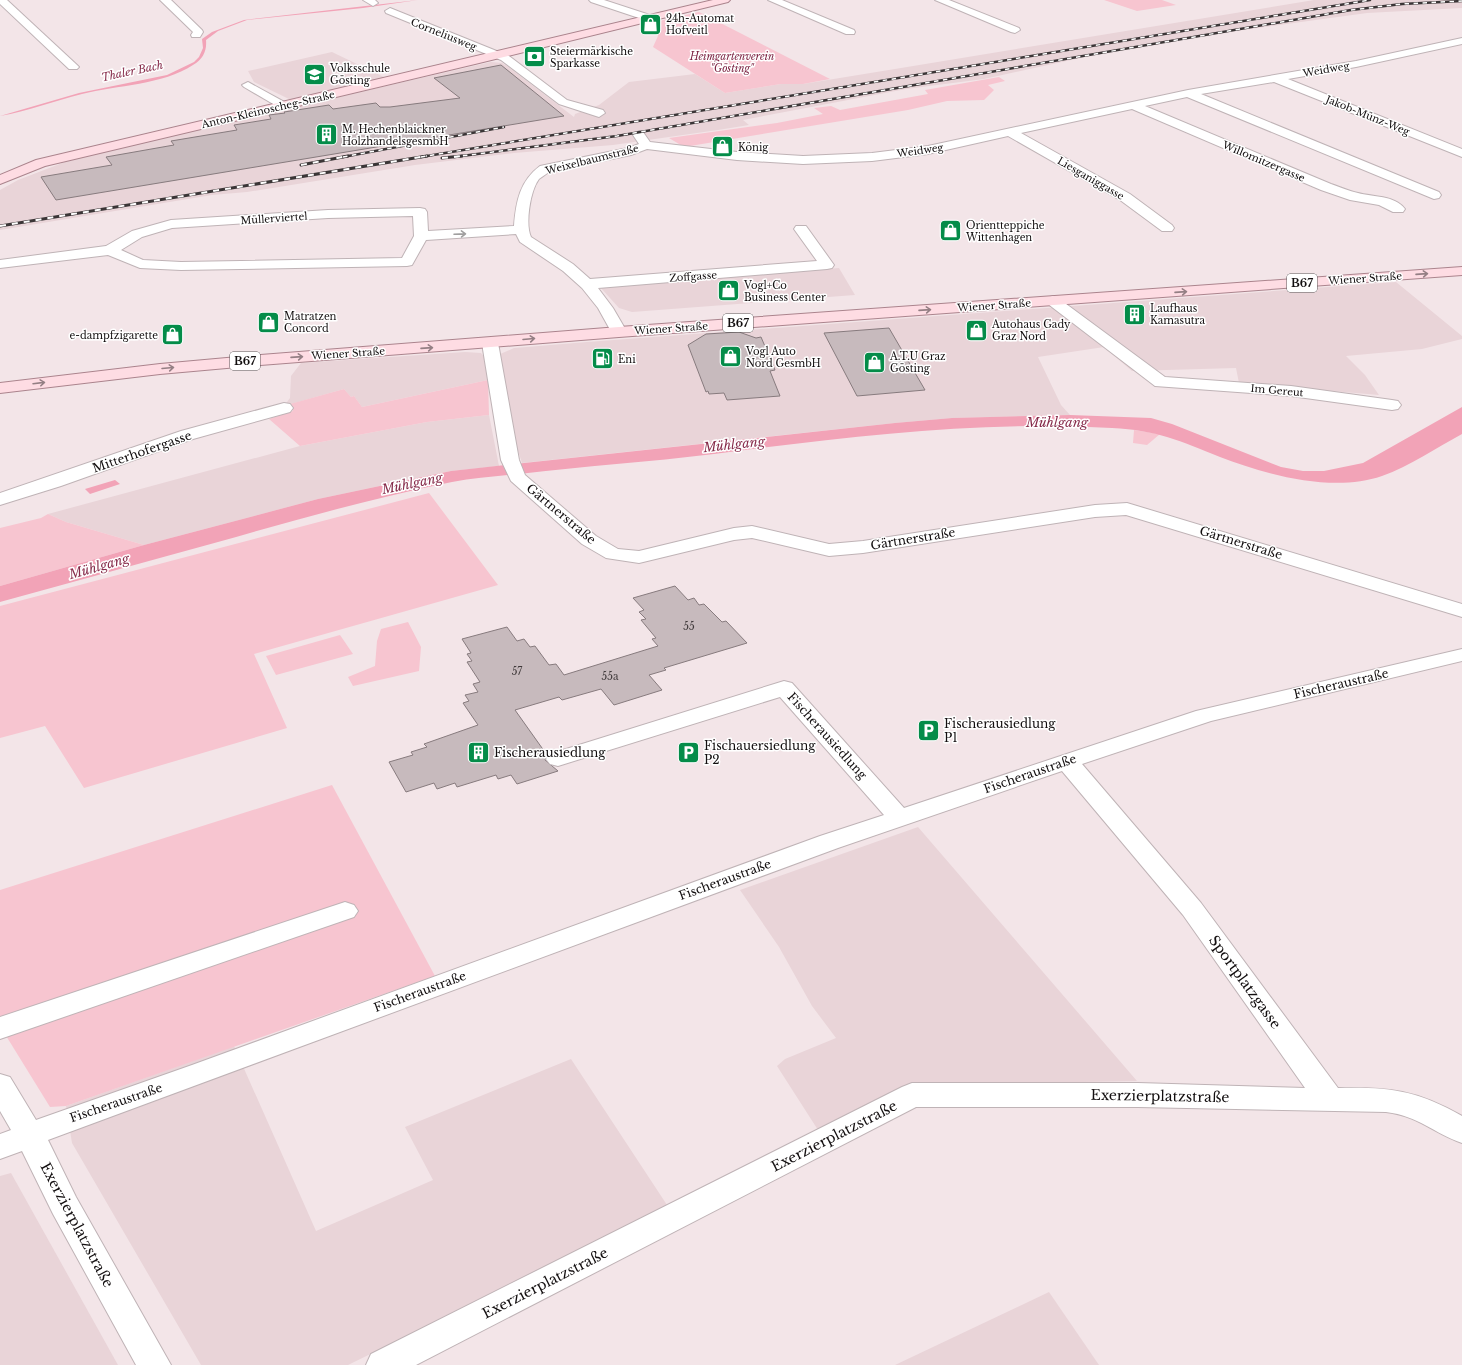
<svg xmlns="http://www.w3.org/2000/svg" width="1462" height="1365" font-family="'Libre Baskerville',serif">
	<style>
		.built { fill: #e9d4d8 }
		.green { fill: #f7c5d0 }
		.water { fill: #f2a3b7 }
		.building { fill: #c7babd; stroke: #877b7e }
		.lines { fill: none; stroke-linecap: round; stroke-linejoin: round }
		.minor-casing { stroke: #bfb3b6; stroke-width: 2 }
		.major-casing { stroke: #ab848d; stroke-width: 2 }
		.minor { fill: #fff; fill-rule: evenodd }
		.major { fill: #fedce3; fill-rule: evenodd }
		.rail-far1-casing { stroke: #3a3536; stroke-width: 2.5 }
		.rail-casing { stroke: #3a3536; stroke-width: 3 }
		.rail-far1 { stroke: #fff; stroke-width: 1.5; stroke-dasharray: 4.5; stroke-linecap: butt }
		.rail { stroke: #fff; stroke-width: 2; stroke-dasharray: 6; stroke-linecap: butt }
		.oneway { stroke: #a09f9f }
		.oneway2 { stroke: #947f84 }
		.labels { text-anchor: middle; stroke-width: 3; stroke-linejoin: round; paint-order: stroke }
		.far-poi-label { font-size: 10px; fill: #120e0f; stroke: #fff; text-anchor: start }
		.far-street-label { font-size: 10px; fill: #120e0f; stroke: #fff }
		.far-park-label { font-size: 10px; font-style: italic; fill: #7b2141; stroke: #fff }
		.number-label { font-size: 10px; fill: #3f393a }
		.far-water-label { font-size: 11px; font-style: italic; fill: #872c4b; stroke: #fff }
		.shield { fill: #fff; stroke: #595657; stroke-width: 1 }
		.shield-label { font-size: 11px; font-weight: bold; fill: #120e0f }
		.street-label { font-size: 12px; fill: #120e0f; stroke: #fff }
		.poi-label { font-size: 12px; fill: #120e0f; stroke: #fff; text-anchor: start }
		.water-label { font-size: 13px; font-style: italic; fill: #872c4b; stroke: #fff }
		.near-street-label { font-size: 14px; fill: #120e0f; stroke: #fff }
	</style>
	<rect width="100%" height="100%" fill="#f3e5e8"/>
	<g class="built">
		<path d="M1314,0h148v8l-95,5 -132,18 -123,20 -128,28 -78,10 -116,22 -47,9 6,5 -31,5 -105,15 -99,8 -99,12 -168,27 -35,3 -212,35v-40l18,-10 47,-18 37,-11 389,-89 11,1 5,3 67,51 1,-3 24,-9 30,-23 66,-8 30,19 56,-9h22l98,-16z"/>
		<path d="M332,52l54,26 -95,22 -37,-18 -6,-11z"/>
		<path d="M839,268l16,27 -223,17 -13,-4 -19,-21 10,-3z"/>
		<path d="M1396,282l66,54v3l-40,10 -76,7 19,19 14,20 -140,-12 -3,-15 -104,3 -28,-24 -66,10 23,48 9,10 -118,3 -57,5 -373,40 -10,-31 -5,-39 -9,-38 16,-7 73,-6z"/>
		<path d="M465,352l16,1 4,5 3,22 -126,27 -8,-11 -3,1 -7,-8 -60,17 6,-8 1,-22 10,-13z"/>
		<path d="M489,415l10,51 -48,5 -133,28 -174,46 -78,-23 -18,-8 252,-68 127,-24z"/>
		<path d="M918,827l219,254 -214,4 -105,45 -41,-64 8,-7 51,-21 -24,-32 -33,-59 -39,-57z"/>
		<path d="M234,1046l82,185 117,-51 -28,-53 166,-68 98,149 -321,157h-147l-129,-222 -6,-37z"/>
		<path d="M11,1173l107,192h-118v-189z"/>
		<path d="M1049,1292l50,73h-204z"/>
	</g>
	<g class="green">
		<path d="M1104,0h58l14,5 -39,6z"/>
		<path d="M699,12l131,67 -27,5h-22l-56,9 -72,-46 5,-11 1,-15z"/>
		<path d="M999,77l6,4 -17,4 6,5 -10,10 -37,1 -39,9 -224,37 -15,-9 108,-15 46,-9 -9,-6 17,-2 9,4 88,-16 -3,-4z"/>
		<path d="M488,380l1,35 -62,7 -127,24 -31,-27 24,-8 -3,-7 54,-15 7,8 3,-1 8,11z"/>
		<path d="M1134,430l26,4 -13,11 -14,-2z"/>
		<path d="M429,493l69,92 -244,69 33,74 -203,60 -39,-62 -45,12v-132z"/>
		<path d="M48,514l18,8 78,23 -144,41v-58l41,-10z"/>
		<path d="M408,622l13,25 -2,24 -66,15 -5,-9 27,-11 2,-25 4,-12z"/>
		<path d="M340,635l13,19 -77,21 -10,-19z"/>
		<path d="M332,785l103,191 -369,130 -16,1 -50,-81v-136z"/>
	</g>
	<g class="water">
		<path d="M418,0l-55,8 -116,12 -29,11 -12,9c1,11 -3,19 -13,25 -30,20 -76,20 -111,29 -28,7 -54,17 -82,22l79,-23 88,-18 27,-13 5,-5 4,-9 -1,-9 10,-7 32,-12z"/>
		<path d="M1462,407v27c-26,14 -52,32 -80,42 -49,17 -115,-1 -162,-19 -40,-16 -63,-27 -108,-29 -133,-8 -266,9 -398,26 -65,8 -130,12 -195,20 -22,2 -45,4 -67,8 -79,16 -157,38 -234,60 -73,20 -145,40 -218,60v-16l144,-41 174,-46 133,-28 444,-48 57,-5 118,-3 81,3 21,6 109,43 22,4h21l39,-8z"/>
		<path d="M115,480l5,4 -30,10 -5,-5z"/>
	</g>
	<g class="building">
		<path d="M501,65l63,51 -508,84 -15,-23 71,-12 -6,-8 68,-12 -3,-4 66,-11 -3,-5 37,-6 -2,-4 16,-2 -1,-1 45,-7 4,4 43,-6 4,4h10l70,-9 -26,-20z"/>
		<path d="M889,328l36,62 -68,6 -33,-63z"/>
		<path d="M739,332l17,6 5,-1 14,33 -5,1 10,25 -53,4 -3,-7 -15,1 -1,-3 -2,1 -18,-47 18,-11z"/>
		<path d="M675,586l13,14 6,-2 5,7 5,-1 18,18 4,-1 21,22 -83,25 2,2 -17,5 13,15 -48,15 -13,-16 -39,11 -3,-3 -44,13 32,45 -2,5 13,11 -41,13 -6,-9 -13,4 -2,-4 -39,12 -2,-4 -18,6 -3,-6 -28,9 -17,-30 24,-7 -2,-3 16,-5 -3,-3 54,-19 -15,-22 6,-2 -4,-6 13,-3 -5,-8 7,-2 -13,-20 5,-1 -5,-7 4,-1 -9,-14 45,-12 10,14 7,-2 6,8 5,-1 14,19 7,-1 8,11 94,-29 -6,-7 4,-1 -15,-18 5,-1 -7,-7 5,-2 -11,-12z"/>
	</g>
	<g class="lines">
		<defs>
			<g id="minor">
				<path d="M0,0h7l70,65 2,2 -2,2h-8l-69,-65z"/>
				<path d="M160,0h11l31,30 1,2 -3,5h-8l-1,-2 2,-3z"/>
				<path d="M363,0h12l3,3 -5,3z"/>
				<path d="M589,0h15l52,17 1,2 -5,3 -4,-1 -57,-19z"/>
				<path d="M768,0h14l72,30 1,2 -1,2h-8z"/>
				<path d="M935,0h14l70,28 1,2 -5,3 -4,-1z"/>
				<path d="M390,8l119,48 58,44 36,10 2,3 -6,4 -40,-13 -58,-44 -115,-47 -1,-2z"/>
				<path d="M1462,38v6l-106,23 -68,12 174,70v8l-188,-75 -73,12 238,98 2,3 -2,3 -5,1 -247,-102 -42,9 186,78c9,3 18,7 27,9 14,4 37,2 47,16l-2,3h-10l-14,-7 -29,-5 -29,-10 -189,-81 -111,24 109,61 42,31 2,3 -2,3h-10l-42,-31 -112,-64 -80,18 -56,7 -69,3 -66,-4 -90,-11 -16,6 -82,17c-3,2 -7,5 -10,7 -9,12 -14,45 -8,58l42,27 17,15 227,-18 -23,-32 2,-3h10l28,39 -2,3 -5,1 -229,19 15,20 14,24 -2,3h-12l-15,-27 -16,-20 -19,-17 -43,-29 -4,-8 -90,6 -14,25 -5,1 -226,4 -41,-2 -32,-13 -108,13v-8l106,-14 26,-15 39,-11 157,-10 92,-2 5,1 2,3 1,19 86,-5c2,-25 6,-45 26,-60l88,-18 11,-4 -6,-9 6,-4 4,1 7,10 87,10 66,4 69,-3 56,-7 260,-56 168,-29zM413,216l1,20 -12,22 -221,4 -38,-2 -22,-10 21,-13 30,-9 156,-10z"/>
				<path d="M248,82l40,22 2,2 -2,2h-8l-36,-21 -2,-2z"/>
				<path d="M1053,296l5,2 107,79 126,9 101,14 6,1 3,4 -3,4 -6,1 -101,-14 -136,-10 -107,-82 -3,-3 3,-3z"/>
				<path d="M490,338l6,2 2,3 21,117 6,15 71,61 22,13 21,2 95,-23 18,-2 77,18 34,-3 232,-36 32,-2 335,101v13l-336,-102 -31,2 -232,36 -34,3 -77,-18 -18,2 -95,23 -33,-5 -24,-14 -71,-63 -10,-21 -19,-117 2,-3z"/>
				<path d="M284,403l6,1 3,4 -3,4 -97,27 -132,47 -61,19v-12l181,-62z"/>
				<path d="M1462,649v12l-251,60 -129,43 119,139 137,185c51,-1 79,2 124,28v27c-29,-10 -43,-27 -76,-31l-248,-5h-222l-500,258h-50l5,-11 531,-267 10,-4h226l167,5 -122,-173 -121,-144 -224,77 -790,292 28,57 95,168h-35l-83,-151 -31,-63 -22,8v-25l11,-4 -11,-19v-37l10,3 26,43 156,-55 628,-229 64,-21 -104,-118 -222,69 -8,-2 -4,-5 4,-5 234,-73 8,2 112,125 292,-97z"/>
				<path d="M345,902l9,3 4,6 -4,6 -354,122v-22z"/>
			</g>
			<g id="major">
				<path d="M713,0h17l-2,2 -253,62 -430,102 -45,18v-9l36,-15z"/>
				<path d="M1462,267v8l-843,62 -370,29 -89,8 -160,19v-10l160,-19 89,-8 370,-29z"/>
			</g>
		</defs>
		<use href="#minor" class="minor-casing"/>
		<use href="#major" class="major-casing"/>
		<use href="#minor" class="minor"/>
		<use href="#major" class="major"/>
		<defs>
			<g id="rail-far1">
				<path d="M343,157l161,-30"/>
				<path d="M421,157l949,-157"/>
				<path d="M454,157l163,-21 734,-126 51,-6 60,-3"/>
			</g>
			<g id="rail">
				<path d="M442,158l20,-2"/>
				<path d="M301,165l47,-9"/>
				<path d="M0,226l427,-70"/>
			</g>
		</defs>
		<use href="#rail-far1" class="rail-far1-casing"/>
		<use href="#rail" class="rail-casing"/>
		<use href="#rail-far1" class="rail-far1"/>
		<use href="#rail" class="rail"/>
	</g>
	<defs><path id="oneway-shaft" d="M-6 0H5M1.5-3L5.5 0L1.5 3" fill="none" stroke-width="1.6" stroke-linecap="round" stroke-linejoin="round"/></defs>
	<use class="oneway" href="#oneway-shaft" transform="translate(460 234) rotate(-2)"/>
	<g class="oneway2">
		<use href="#oneway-shaft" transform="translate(1422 274) rotate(-4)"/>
		<use href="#oneway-shaft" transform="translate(1181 292) rotate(-4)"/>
		<use href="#oneway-shaft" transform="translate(925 310) rotate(-4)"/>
		<use href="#oneway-shaft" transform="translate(529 339) rotate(-5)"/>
		<use href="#oneway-shaft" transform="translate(427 348) rotate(-4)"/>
		<use href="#oneway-shaft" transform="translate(297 357) rotate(-4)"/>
		<use href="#oneway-shaft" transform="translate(168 368) rotate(-5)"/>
		<use href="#oneway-shaft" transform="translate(39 383) rotate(-7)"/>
	</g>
	<defs>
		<symbol id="shop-square" viewBox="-11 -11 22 22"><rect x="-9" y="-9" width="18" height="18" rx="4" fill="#048c49" stroke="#fff"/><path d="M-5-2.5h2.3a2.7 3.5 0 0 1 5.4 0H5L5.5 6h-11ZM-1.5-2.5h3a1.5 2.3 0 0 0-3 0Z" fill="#fff"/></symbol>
		<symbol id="bank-square" viewBox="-11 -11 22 22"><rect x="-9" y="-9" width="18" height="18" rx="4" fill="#048c49" stroke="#fff"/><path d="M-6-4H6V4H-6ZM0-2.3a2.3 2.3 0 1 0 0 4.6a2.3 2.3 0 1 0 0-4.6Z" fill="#fff"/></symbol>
		<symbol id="school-square" viewBox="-11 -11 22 22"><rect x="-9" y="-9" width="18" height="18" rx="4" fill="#048c49" stroke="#fff"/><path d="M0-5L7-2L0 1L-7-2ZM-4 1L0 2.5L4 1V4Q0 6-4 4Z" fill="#fff"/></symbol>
		<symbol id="building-square" viewBox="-11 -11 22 22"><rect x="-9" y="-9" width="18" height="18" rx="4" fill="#048c49" stroke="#fff"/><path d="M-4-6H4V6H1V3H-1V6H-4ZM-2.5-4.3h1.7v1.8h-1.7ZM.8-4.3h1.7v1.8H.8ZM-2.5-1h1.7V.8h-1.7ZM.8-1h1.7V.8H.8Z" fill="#fff"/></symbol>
		<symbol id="fuel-square" viewBox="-11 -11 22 22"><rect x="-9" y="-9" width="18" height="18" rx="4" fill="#048c49" stroke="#fff"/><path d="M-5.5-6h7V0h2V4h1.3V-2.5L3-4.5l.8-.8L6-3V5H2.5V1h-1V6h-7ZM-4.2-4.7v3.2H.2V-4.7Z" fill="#fff"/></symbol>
		<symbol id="parking-square" viewBox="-11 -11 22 22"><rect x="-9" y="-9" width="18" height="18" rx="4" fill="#048c49" stroke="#fff"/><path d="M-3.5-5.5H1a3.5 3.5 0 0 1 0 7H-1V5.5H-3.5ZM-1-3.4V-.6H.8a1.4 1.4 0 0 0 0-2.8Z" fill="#fff"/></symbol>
	</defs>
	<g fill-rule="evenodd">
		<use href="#shop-square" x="638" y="12" width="25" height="25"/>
		<use href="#bank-square" x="522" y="44" width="25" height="25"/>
		<use href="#school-square" x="302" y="62" width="25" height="25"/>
		<use href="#building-square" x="314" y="122" width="25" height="25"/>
		<use href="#shop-square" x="710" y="134" width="25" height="25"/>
		<use href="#shop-square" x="938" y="218" width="25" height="25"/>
		<use href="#shop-square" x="716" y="278" width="25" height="25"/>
		<use href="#building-square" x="1122" y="302" width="25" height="25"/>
		<use href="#shop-square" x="256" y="310" width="25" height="25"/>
		<use href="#shop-square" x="964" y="318" width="25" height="25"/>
		<use href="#shop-square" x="160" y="322" width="25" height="25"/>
		<use href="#shop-square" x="718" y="344" width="25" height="25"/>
		<use href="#fuel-square" x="590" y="346" width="25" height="25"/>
		<use href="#shop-square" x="862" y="350" width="25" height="25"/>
		<use href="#parking-square" x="916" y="718" width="25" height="25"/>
		<use href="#building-square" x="466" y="740" width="25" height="25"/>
		<use href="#parking-square" x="676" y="740" width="25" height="25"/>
	</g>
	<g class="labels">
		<g class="far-poi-label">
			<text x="666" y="22">24h-Automat<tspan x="666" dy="12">Hofveitl</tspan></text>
			<text x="550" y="55">Steiermärkische<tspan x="550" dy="12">Sparkasse</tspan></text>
			<text x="330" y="72">Volksschule<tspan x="330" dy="12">Gösting</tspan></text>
			<text x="342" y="133">M. Hechenblaickner<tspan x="342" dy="12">HolzhandelsgesmbH</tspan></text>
			<text x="738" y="151">König</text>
			<text x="966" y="229">Orientteppiche<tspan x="966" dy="12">Wittenhagen</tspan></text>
			<text x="744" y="289">Vogl+Co<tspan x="744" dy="12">Business Center</tspan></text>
			<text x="1150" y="312">Laufhaus<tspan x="1150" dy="12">Kamasutra</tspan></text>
			<text x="284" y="320">Matratzen<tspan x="284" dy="12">Concord</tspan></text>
			<text x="992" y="328">Autohaus Gady<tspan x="992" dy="12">Graz Nord</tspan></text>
			<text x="158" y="339" text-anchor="end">e-dampfzigarette</text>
			<text x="746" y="355">Vogl Auto<tspan x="746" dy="12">Nord GesmbH</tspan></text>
			<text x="890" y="360">A.T.U Graz<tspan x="890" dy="12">Gösting</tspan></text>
			<text x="618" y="363">Eni</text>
		</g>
		<g class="far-street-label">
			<text transform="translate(444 34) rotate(22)" y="4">Corneliusweg</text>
			<text transform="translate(1326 69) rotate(-10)" y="4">Weidweg</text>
			<text transform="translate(268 109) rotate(-13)" y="4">Anton-Kleinoscheg-Straße</text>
			<text transform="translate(1368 115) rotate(22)" y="4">Jakob-Münz-Weg</text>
			<text transform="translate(920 150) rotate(-8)" y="4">Weidweg</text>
			<text transform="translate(592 159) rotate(-14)" y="4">Weixelbaumstraße</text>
			<text transform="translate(1264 161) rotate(23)" y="4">Willomitzergasse</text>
			<text transform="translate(1091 178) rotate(30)" y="4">Liesganiggasse</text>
			<text transform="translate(274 218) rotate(-4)" y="4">Müllerviertel</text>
			<text transform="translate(693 276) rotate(-4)" y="4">Zoffgasse</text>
			<text transform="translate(1365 278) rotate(-4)" y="4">Wiener Straße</text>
			<text transform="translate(994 305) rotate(-4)" y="4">Wiener Straße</text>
			<text transform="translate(671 328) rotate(-4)" y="4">Wiener Straße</text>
			<text transform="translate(348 353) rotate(-4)" y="4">Wiener Straße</text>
			<text transform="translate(1277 390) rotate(5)" y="4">Im Gereut</text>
		</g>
		<g class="far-park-label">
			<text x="732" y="60">Heimgartenverein<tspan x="732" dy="12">"Gösting"</tspan></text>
		</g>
		<g class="number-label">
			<text x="689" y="630">55</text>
			<text x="517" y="675">57</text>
			<text x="610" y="680">55a</text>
		</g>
		<g class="far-water-label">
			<text transform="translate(132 71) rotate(-12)" y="4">Thaler Bach</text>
		</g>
		<g class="shield">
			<rect x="1287" y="274" width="30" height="18" rx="3"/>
			<rect x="723" y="314" width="30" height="18" rx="3"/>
			<rect x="230" y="352" width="30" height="18" rx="3"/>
		</g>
		<g class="shield-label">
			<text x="1302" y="287">B67</text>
			<text x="738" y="327">B67</text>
			<text x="245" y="365">B67</text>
		</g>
		<g class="street-label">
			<text transform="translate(142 452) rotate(-19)" y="4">Mitterhofergasse</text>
			<text transform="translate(561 514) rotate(40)" y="4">Gärtnerstraße</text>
			<text transform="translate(913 539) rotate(-9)" y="4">Gärtnerstraße</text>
			<text transform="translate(1241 543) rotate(17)" y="4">Gärtnerstraße</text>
			<text transform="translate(1341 684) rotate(-13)" y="4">Fischeraustraße</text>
			<text transform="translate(827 736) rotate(48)" y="4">Fischerausiedlung</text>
			<text transform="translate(1030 774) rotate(-19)" y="4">Fischeraustraße</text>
			<text transform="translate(725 880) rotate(-20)" y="4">Fischeraustraße</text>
			<text transform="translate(420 992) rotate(-20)" y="4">Fischeraustraße</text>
			<text transform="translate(116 1103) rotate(-19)" y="4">Fischeraustraße</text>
		</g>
		<g class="poi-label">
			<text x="944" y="728">Fischerausiedlung<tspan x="944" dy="14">P1</tspan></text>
			<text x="704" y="750">Fischauersiedlung<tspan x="704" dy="14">P2</tspan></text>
			<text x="494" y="757">Fischerausiedlung</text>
		</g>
		<g class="water-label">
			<text x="1057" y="427">Mühlgang</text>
			<text transform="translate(734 444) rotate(-6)" y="5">Mühlgang</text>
			<text transform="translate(412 483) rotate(-12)" y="5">Mühlgang</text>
			<text transform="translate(99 566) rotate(-16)" y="5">Mühlgang</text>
		</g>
		<g class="near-street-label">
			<text transform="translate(1245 982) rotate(54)" y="5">Sportplatzgasse</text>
			<text transform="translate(1160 1096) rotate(1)" y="5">Exerzierplatzstraße</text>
			<text transform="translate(834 1136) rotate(-27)" y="5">Exerzierplatzstraße</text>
			<text transform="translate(77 1225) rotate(62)" y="5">Exerzierplatzstraße</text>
			<text transform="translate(545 1283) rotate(-27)" y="5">Exerzierplatzstraße</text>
		</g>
	</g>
</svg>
